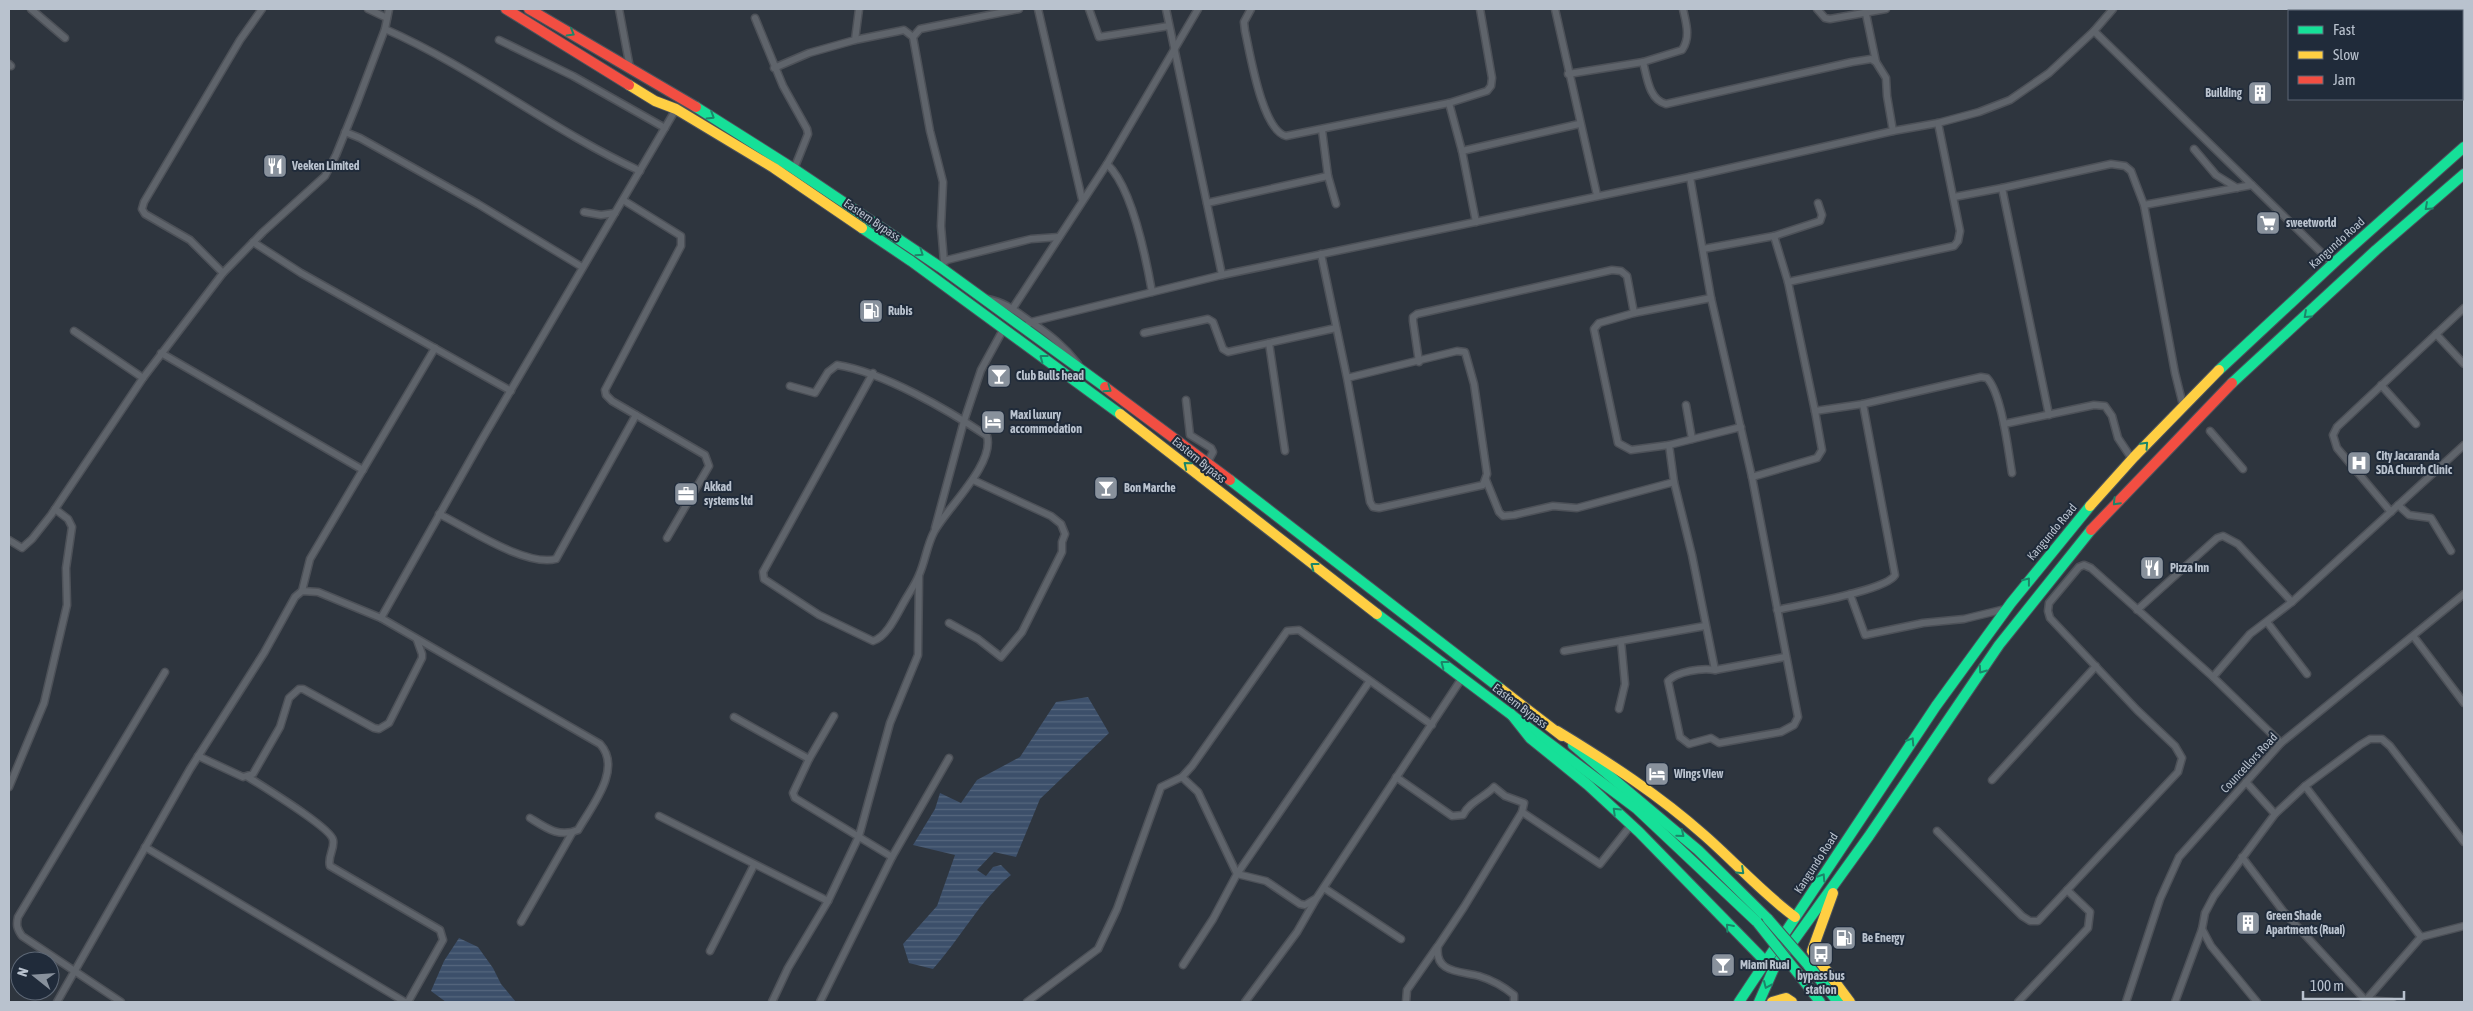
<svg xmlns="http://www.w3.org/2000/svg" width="2473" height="1011" font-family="'Asap Condensed',sans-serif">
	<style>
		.water { fill: url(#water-rules) }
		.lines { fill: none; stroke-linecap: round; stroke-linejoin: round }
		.street-casing { stroke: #4d5158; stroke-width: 9 }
		.fast-casing { stroke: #4c525b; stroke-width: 12 }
		.slow-casing { stroke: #4c525b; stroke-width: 12 }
		.jam-casing { stroke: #4c525b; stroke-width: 12 }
		.street { stroke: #5f646b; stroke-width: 6 }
		.fast { stroke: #16e098; stroke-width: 10 }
		.slow { stroke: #ffcf43; stroke-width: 10 }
		.jam { stroke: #f24e42; stroke-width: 10 }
		.fast-bridge-casing { stroke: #4c525b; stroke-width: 12; stroke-linecap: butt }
		.fast-bridge { stroke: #16e098; stroke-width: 10 }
		.oneway { stroke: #1b8669 }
		.labels { text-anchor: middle; stroke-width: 4; stroke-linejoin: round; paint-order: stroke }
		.poi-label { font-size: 12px; font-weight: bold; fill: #b9c2ce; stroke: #202b3a; text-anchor: start }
		.street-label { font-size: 12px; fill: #b9c2ce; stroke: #202b3a }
	</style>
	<defs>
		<pattern id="water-rules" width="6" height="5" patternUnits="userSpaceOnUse" patternTransform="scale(1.25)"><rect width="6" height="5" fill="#3c4f6a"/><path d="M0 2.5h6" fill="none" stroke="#56677e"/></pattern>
	</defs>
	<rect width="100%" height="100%" fill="#2e353e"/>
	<g class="water">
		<path d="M1088,697l21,36 -69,66 -24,58 -22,-5 -17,18 9,6 7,-9 8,-2 10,10c-31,25 -51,64 -78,94l-24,-6 -6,-19 34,-38 18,-51 -42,-10 22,-36 5,-16 21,10 16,-23 43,-23 36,-55z"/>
		<path d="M459,938l19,9 15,21 8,16 15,18h-70l-15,-11 13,-30z"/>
	</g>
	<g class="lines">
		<defs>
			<g id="street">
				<path d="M31,9l34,29"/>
				<path d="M368,9l19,9"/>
				<path d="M619,9l11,59"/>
				<path d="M1038,9l44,190"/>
				<path d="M1089,9l10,28 70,-11"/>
				<path d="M1166,9l56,266"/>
				<path d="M1251,9l-7,13 1,9c5,22 17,99 41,105l163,-33 38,-12 4,-5 1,-8 -12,-69"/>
				<path d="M1555,9l42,186"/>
				<path d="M1817,9l8,9 5,1 56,-10"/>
				<path d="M2441,9v2"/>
				<path d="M2446,11l13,-2"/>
				<path d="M1866,14l10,48 10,16 1,18 6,35"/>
				<path d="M755,18l28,68 24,43 1,5 -14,35"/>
				<path d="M385,29c89,39 166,101 255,142"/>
				<path d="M2094,31l239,233"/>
				<path d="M499,40l74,36 92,52"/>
				<path d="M855,40l49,-10 9,7"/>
				<path d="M1643,62c4,15 6,38 23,42l186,-42 19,-3 5,3"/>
				<path d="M9,64l2,2"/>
				<path d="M774,68l35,-15 46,-13 4,-31"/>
				<path d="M1568,74l75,-12 39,-12c9,-13 4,-27 1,-41"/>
				<path d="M2462,83l2,2"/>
				<path d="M1449,103l13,48 14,71"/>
				<path d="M1322,130l6,46 8,28"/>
				<path d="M345,132l15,6 118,66 104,63"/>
				<path d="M2194,149l22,26 21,13"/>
				<path d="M1462,151l117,-27"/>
				<path d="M1107,164c25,23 39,94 45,128"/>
				<path d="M1690,177l21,121 41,179 46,240 -4,8 -13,7 -62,11 -8,-5 -22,6 -9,-7 -12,-56c9,-10 34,-13 47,-11"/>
				<path d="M1954,197l48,-9"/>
				<path d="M623,200l58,36v10l-76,144 1,5 6,6 93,54 4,11 -42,72"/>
				<path d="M1207,203l121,-27"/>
				<path d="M2144,205l108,-20"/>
				<path d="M584,212l17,3 14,-2"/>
				<path d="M1774,236l46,-15 2,-6 -4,-12"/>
				<path d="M253,242l48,31 210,118"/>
				<path d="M1703,249l71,-13 14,46"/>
				<path d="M1321,254l26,124 23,124 3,5 6,1 104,-23 4,-11 -13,-90 -9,-32 -8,-1 -110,27"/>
				<path d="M944,262l-3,-36 2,-44 -13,-51 -17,-94 7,-8 99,-20"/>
				<path d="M942,264l5,-4 84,-21 28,-2"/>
				<path d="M223,273l-33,-33 -45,-26 -3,-5 2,-7 96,-162 22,-31"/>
				<path d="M987,299c20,4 28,12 44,23 19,13 33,24 47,42"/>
				<path d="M1013,308l94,-144 91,-155"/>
				<path d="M1634,313l-35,10 -5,6 24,114 13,7 38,-5"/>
				<path d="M1024,328l7,-6 16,-4 175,-43 468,-98 203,-46 45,-8 41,-11 31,-12 39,-27 45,-42 19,-22"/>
				<path d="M74,331l69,47"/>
				<path d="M1144,333l64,-14 5,3 10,27 5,3 108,-24"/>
				<path d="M2436,334l28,30"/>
				<path d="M1269,343l16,108"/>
				<path d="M161,353l202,117"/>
				<path d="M1419,362l-6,-41v-4l4,-3 195,-44 9,1 6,5 7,37 77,-15"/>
				<path d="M2381,385l35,39"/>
				<path d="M790,386l25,7 13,-21 9,-7c46,7 111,45 150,71 8,28 -41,73 -53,96 -7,13 -9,30 -15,43 -4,10 -10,18 -15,27 -7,12 -17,35 -31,39l-54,-26 -55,-36 -1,-7 110,-199"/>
				<path d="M1186,400l4,35 21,13 2,4 -6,11"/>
				<path d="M1863,404l-48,7 -27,-129 166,-36 4,-5 2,-10 -22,-108"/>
				<path d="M1686,405l6,34"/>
				<path d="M2049,415l-47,-227 109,-24 14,2 6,5 13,34 31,168 8,32"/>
				<path d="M2004,424l90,-19 11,1 7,10 6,22 14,21"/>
				<path d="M1741,427l-72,18 5,37 18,73 23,115 70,-13"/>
				<path d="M2210,431l33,38"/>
				<path d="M1752,477l65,-19 5,-8 -7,-39"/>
				<path d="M1486,480l13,32 4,4 11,-1 39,-9 24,2 97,-26"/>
				<path d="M2398,505l11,10 22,3 20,33"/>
				<path d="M2391,512l-54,-64 -4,-13 4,-8 127,-119"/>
				<path d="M439,514c29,14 86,53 117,45l80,-144"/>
				<path d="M935,528l29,-107 17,-51 23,-42"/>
				<path d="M9,540l13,8 10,-9 19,-24 92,-137 80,-105 40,-41 62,-56 11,-21 21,-52 28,-74 4,-20"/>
				<path d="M302,591l8,-32 125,-211"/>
				<path d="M1850,594l15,41 58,-12 41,-4 41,-10"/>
				<path d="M1777,610c21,-5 109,-19 118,-35l-32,-171 118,-27 6,1c15,16 21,72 25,95"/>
				<path d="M2137,610l80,-72 6,-2 15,8 54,58"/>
				<path d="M381,618l219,126c23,25 -9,63 -22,86 -19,8 -32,-2 -48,-12"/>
				<path d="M2267,622l40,52"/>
				<path d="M949,623l29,16 23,18 21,-25 40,-80v-10l3,-8 -4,-10 -10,-8 -78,-36"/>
				<path d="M2414,637l50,66"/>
				<path d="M1564,651l141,-25"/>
				<path d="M1619,709l6,-25 -4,-43"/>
				<path d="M834,716l-25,43 -16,34 2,5 97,59 57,-99"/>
				<path d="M734,717l75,42"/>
				<path d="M2281,743l-68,-66 37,-43 42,-32 172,-157"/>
				<path d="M198,756l45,21 10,-3 27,-47 9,-29 10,-9h4l71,39 5,1 10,-6 33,-65v-4l-5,-14"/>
				<path d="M248,777c14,9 83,51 85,63 2,9 -6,17 -3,26l110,64 3,10 -35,62"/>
				<path d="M1182,777l16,15 39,82 29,7 34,23 5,1 10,-6"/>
				<path d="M1396,777l56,39 11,-1c6,-13 22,-18 31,-28l11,9 19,7 -2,9"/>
				<path d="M1992,780l104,-114"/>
				<path d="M2246,782l29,32"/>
				<path d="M2305,786l55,-41 10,-6h12l8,7 74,96"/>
				<path d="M9,787l35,-84 23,-98 -1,-37 6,-41 -4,-8 -13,-10"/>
				<path d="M659,816l169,85"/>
				<path d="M1937,831l85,85 8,5h8l140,-149 4,-14 -7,-12 -38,-36 -87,-92 -2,-7 1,-8 30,-36 5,-2 7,3 122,109"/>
				<path d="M145,847l260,155"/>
				<path d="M2242,857l41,54 84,91"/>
				<path d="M1324,888l77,51"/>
				<path d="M521,922l51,-89"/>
				<path d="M2202,929l9,17 46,56"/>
				<path d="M710,951l44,-86"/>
				<path d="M1183,965l30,-46 24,-45 132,-192"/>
				<path d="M2366,1000l55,-63"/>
				<path d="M2366,1000l26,2"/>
				<path d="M57,1002l133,-233 74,-116 31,-56 7,-6 16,1 63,26 100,-177 195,-332"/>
				<path d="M121,1002l-99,-66c-5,-7 -6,-11 -4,-19l147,-245"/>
				<path d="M772,1002l16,-34 40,-67 31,-65 31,-113 28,-68 1,-78"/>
				<path d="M820,1002l72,-145"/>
				<path d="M1027,1002l71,-53 19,-40 44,-122 21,-10 10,-11 95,-135 12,-1 133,95"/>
				<path d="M1245,1002l52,-70 19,-33 146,-221"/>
				<path d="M1406,1002l1,-12 30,-43"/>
				<path d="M1514,1002v-7c-11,-9 -22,-15 -35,-19 -19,-5 -45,-3 -41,-30l26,-39 58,-95 78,52 31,-39"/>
				<path d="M2018,1002l70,-74 2,-16 -23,-22"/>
				<path d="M2126,1002l34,-103 19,-42 102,-114 183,-149"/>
				<path d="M2175,1002l27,-73 3,-16 9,-17 61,-82 30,-28 116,151 43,-11"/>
			</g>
			<g id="fast">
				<path d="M696,107l98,62 146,98 165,120"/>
				<path d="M862,228l49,33 209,153"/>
				<path d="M2219,370l118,-110 127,-113"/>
				<path d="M2232,383l144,-133 88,-76"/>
				<path d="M1230,480l271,209"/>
				<path d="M1377,614l260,195 120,113"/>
				<path d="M1511,714l19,24 58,47 51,47 125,128"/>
				<path d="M1573,745l125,105 70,69"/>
				<path d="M1808,965l30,37"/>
				<path d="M1800,976l20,26"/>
				<path d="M1739,1002l197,-296 75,-103 79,-97"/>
				<path d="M1759,1002l15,-34 95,-132 130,-191 92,-115"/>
			</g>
			<g id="slow">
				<path d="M629,85l26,16 21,8 98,59 88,60"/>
				<path d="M1120,414l257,200"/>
				<path d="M2090,506l44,-49 85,-87"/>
				<path d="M1501,689l61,47"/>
				<path d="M1557,731c51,31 102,64 147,104 31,27 58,58 91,82"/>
				<path d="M1833,893l-21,58 38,51"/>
				<path d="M1772,1002l14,-4 6,4"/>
			</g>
			<g id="jam">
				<path d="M506,9l123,76"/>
				<path d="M529,9l167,98"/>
				<path d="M1105,387l125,93"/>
				<path d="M2091,530l141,-147"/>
			</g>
		</defs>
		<use href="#street" class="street-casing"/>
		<use href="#fast" class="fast-casing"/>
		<use href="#slow" class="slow-casing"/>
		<use href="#jam" class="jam-casing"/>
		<use href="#street" class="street"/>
		<use href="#fast" class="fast"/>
		<use href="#slow" class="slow"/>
		<use href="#jam" class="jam"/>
		<defs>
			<g id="fast-bridge">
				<path d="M1768,919l40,46"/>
				<path d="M1757,922l43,54"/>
			</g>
		</defs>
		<use href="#fast-bridge" class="fast-bridge-casing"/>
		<use href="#fast-bridge" class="fast-bridge"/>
	</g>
	<defs><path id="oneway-chevron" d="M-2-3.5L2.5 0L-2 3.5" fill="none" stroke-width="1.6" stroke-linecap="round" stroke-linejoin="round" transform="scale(1.25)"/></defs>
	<g class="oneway">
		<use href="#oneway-chevron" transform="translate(571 33) rotate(30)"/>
		<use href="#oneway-chevron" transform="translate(711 116) rotate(32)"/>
		<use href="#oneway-chevron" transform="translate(2428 207) rotate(138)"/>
		<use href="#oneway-chevron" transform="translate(920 253) rotate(35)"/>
		<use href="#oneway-chevron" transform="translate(2307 315) rotate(138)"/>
		<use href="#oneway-chevron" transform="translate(1043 358) rotate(-143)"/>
		<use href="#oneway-chevron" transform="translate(1108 389) rotate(35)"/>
		<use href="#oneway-chevron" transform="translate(2145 445) rotate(-47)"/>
		<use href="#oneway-chevron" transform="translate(1187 465) rotate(-141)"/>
		<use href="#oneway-chevron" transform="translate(2116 502) rotate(134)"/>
		<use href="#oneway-chevron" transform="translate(1314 566) rotate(-143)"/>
		<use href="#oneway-chevron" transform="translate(2027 581) rotate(-52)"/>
		<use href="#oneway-chevron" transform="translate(1444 664) rotate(-143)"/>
		<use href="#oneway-chevron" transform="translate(1982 670) rotate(125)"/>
		<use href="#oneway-chevron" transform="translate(1911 741) rotate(-57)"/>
		<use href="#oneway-chevron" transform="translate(1616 811) rotate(-136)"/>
		<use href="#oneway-chevron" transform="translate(1681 834) rotate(39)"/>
		<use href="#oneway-chevron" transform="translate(1741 871) rotate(43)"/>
		<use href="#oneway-chevron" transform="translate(1822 877) rotate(-57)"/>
		<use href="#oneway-chevron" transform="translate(1729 927) rotate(-131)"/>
		<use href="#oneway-chevron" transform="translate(1767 985) rotate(114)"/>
	</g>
	<defs>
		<symbol id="building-square" viewBox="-11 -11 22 22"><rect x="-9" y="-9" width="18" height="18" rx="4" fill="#88919c" stroke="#202b3a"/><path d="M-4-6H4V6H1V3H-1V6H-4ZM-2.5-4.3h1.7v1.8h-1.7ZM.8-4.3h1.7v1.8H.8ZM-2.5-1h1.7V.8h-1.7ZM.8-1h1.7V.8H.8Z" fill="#fff"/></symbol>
		<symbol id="restaurant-square" viewBox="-11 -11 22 22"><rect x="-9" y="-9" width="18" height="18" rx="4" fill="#88919c" stroke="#202b3a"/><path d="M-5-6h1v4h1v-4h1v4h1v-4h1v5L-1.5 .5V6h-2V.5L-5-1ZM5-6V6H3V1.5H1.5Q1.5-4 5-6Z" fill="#fff"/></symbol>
		<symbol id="supermarket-square" viewBox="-11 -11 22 22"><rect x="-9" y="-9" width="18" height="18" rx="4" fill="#88919c" stroke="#202b3a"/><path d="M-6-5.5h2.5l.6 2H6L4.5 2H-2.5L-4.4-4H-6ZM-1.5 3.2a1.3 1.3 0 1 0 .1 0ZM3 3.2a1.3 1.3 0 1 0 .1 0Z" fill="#fff"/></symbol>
		<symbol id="fuel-square" viewBox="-11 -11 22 22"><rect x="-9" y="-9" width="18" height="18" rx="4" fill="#88919c" stroke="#202b3a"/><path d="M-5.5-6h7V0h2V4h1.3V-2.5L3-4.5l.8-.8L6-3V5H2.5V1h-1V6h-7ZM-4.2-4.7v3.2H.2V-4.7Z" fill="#fff"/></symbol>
		<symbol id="bar-square" viewBox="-11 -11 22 22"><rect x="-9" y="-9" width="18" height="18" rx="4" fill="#88919c" stroke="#202b3a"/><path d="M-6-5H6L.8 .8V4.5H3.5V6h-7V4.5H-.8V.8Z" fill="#fff"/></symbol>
		<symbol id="hotel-square" viewBox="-11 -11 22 22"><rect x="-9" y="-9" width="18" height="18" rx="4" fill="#88919c" stroke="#202b3a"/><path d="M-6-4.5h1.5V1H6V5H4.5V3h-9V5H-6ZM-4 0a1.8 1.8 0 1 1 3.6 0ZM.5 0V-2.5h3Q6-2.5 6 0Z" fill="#fff"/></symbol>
		<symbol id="hospital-square" viewBox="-11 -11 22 22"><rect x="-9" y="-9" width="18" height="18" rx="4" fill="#88919c" stroke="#202b3a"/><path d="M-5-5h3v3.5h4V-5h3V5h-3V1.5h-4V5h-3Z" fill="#fff"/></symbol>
		<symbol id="office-square" viewBox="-11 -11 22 22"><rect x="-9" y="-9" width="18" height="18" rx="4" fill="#88919c" stroke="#202b3a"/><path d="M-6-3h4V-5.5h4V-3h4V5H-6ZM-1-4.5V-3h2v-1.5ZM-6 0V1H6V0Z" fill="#fff"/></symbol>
		<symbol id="bus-square" viewBox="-11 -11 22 22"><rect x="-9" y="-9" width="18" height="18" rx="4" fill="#88919c" stroke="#202b3a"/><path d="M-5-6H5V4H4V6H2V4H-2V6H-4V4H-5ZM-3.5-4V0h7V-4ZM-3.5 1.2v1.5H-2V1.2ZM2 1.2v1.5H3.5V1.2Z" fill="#fff"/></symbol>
	</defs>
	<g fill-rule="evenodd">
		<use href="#building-square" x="2246" y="79" width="28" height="28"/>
		<use href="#restaurant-square" x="261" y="152" width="28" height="28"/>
		<use href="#supermarket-square" x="2254" y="209" width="28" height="28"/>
		<use href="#fuel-square" x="857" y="297" width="28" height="28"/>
		<use href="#bar-square" x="985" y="362" width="28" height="28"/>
		<use href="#hotel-square" x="979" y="408" width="28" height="28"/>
		<use href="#hospital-square" x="2345" y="449" width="28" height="28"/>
		<use href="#bar-square" x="1092" y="474" width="28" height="28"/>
		<use href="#office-square" x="672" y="480" width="28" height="28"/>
		<use href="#restaurant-square" x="2138" y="554" width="28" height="28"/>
		<use href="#hotel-square" x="1643" y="760" width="28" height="28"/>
		<use href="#building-square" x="2234" y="909" width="28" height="28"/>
		<use href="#fuel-square" x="1830" y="924" width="28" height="28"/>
		<use href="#bus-square" x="1807" y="940" width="28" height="28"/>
		<use href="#bar-square" x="1709" y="951" width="28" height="28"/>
	</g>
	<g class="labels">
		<g class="poi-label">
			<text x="2242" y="97" text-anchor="end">Building</text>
			<text x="292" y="170">Veeken Limited</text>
			<text x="2286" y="227">sweetworld</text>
			<text x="888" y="315">Rubis</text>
			<text x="1016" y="380">Club Bulls head</text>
			<text x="1010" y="419">Maxi luxury<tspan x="1010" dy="14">accommodation</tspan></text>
			<text x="2376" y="460">City Jacaranda<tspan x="2376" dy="14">SDA Church Clinic</tspan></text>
			<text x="704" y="491">Akkad<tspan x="704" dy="14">systems ltd</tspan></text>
			<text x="1124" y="492">Bon Marche</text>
			<text x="2170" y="572">Pizza Inn</text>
			<text x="1674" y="778">Wings View</text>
			<text x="2266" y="920">Green Shade<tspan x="2266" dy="14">Apartments (Ruai)</tspan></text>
			<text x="1862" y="942">Be Energy</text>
			<text x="1740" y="969">Miami Ruai</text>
			<text x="1821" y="980" text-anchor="middle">bypass bus<tspan x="1821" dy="14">station</tspan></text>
		</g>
		<g class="street-label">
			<text transform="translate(872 220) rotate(34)" y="4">Eastern Bypass</text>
			<text transform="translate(2337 243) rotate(-42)" y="4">Kangundo Road</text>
			<text transform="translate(1199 460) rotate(39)" y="4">Eastern Bypass</text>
			<text transform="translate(2052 532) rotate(-50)" y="4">Kangundo Road</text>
			<text transform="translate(1520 706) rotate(37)" y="4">Eastern Bypass</text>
			<text transform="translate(2249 763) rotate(-47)" y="4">Councellors Road</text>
			<text transform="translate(1816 863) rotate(-57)" y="4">Kangundo Road</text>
		</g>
	</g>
	<rect width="2473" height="1011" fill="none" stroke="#b9c2ce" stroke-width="20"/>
	<rect x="2288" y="10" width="175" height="90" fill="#202b3a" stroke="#5d6775"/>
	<rect x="2298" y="26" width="25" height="8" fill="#16e098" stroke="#5d6775"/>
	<text x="2333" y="35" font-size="15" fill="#b9c2ce">Fast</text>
	<rect x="2298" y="51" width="25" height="8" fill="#ffcf43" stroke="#5d6775"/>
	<text x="2333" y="60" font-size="15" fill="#b9c2ce">Slow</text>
	<rect x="2298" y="76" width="25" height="8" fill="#f24e42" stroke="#5d6775"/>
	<text x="2333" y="85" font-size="15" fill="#b9c2ce">Jam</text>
	<g transform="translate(35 976) rotate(287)"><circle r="24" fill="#202b3a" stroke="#5d6775"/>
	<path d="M0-4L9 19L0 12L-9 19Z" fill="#88919c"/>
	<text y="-8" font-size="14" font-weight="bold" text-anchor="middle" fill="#b9c2ce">N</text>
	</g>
	<path d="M2303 991v8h101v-8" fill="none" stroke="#b9c2ce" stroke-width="2.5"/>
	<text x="2310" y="991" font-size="15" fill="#b9c2ce" stroke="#202b3a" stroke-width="4" paint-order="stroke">100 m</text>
</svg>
